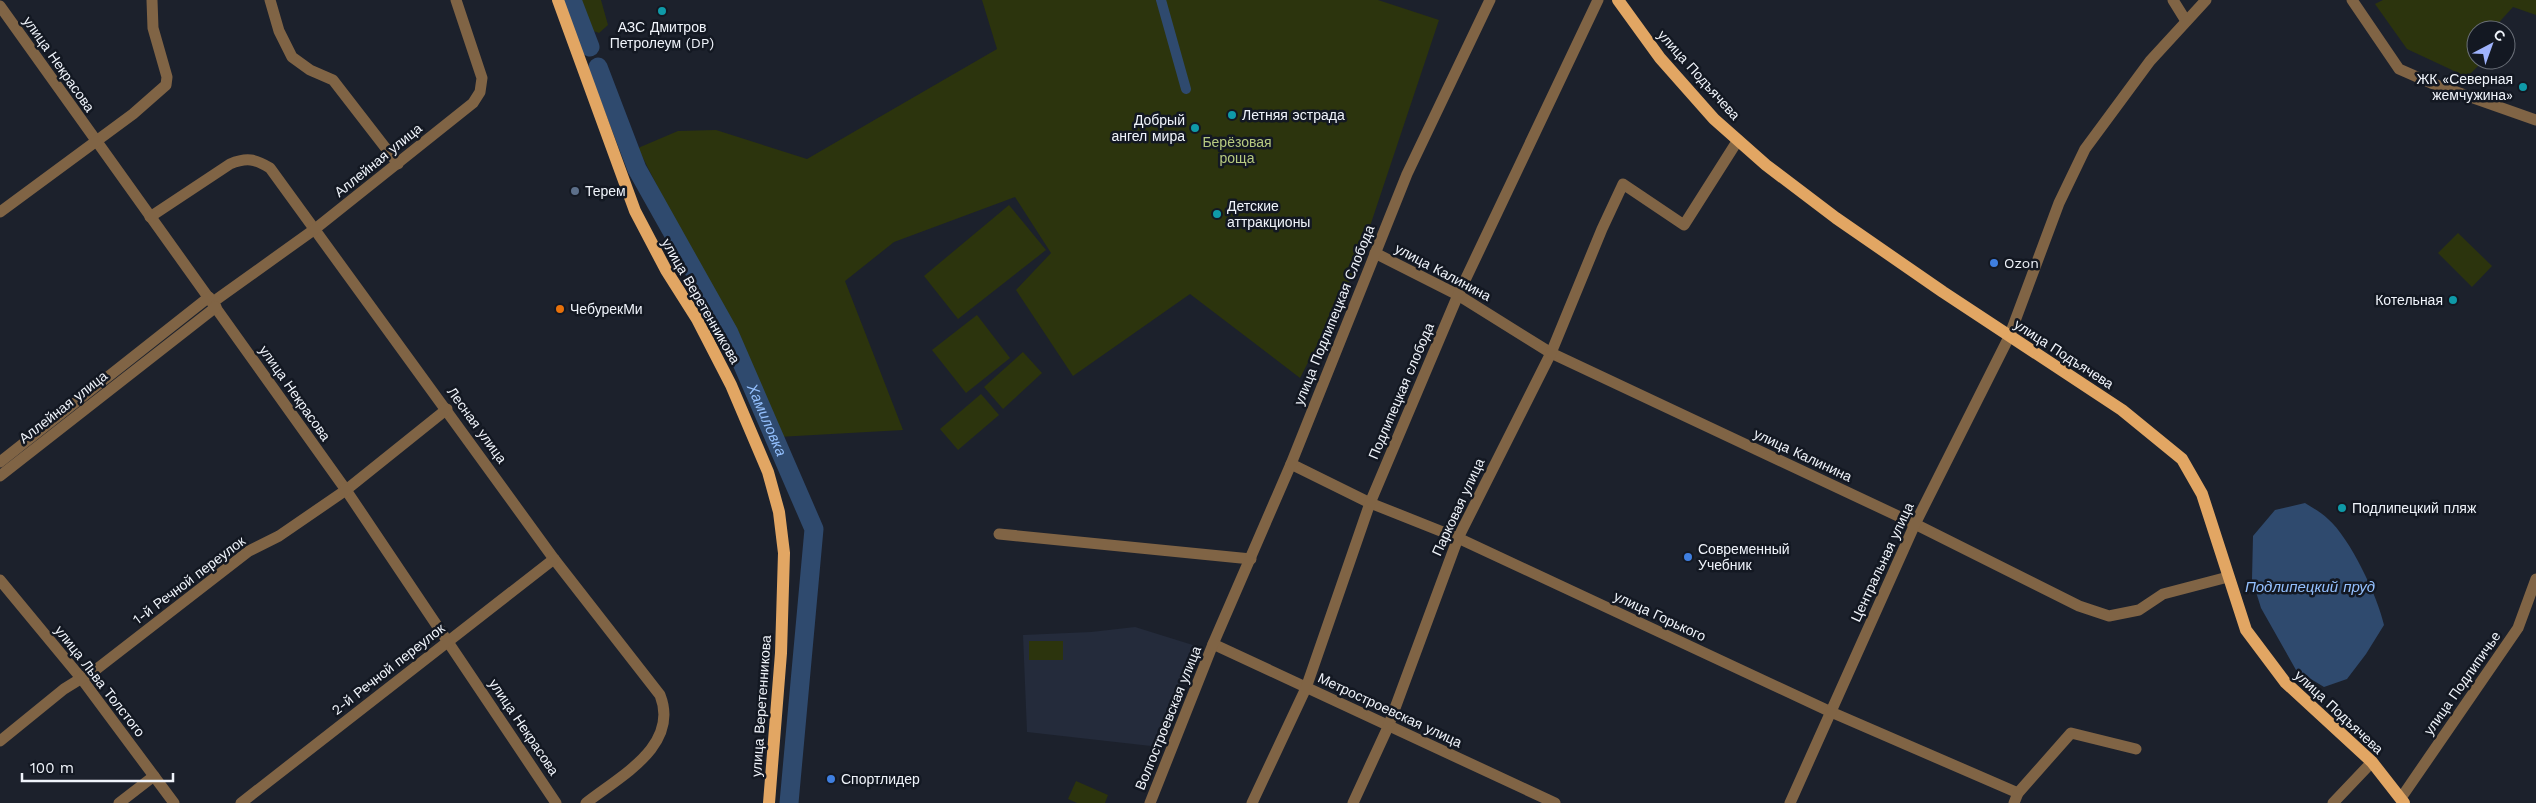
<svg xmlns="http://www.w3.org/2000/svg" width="2536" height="803" font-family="'Work Sans',sans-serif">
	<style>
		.built { fill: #242b3b }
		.green { fill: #2c340d }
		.water { fill: #2f4a6e }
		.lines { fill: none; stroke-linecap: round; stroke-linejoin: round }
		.canal { stroke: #2f4a6e; stroke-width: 10 }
		.river { stroke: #2f4a6e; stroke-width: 19 }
		.minor { stroke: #806445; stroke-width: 11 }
		.major { stroke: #e2a663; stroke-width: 12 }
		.culture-dot { fill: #0f9aa8; stroke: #131822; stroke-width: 2 }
		.service-dot { fill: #5c6f8a; stroke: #131822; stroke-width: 2 }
		.shop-dot { fill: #3f7fe0; stroke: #131822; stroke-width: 2 }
		.food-dot { fill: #e8710a; stroke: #131822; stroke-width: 2 }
		.labels { text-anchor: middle; stroke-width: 5; stroke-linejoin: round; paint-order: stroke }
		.poi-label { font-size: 14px; fill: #f0f4fb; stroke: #131822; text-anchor: start }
		.street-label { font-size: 14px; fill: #f0f4fb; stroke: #131822 }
		.park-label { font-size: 14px; fill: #b7ca80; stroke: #131822 }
		.water-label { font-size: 15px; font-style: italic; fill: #94c0fe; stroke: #131822 }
	</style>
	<rect width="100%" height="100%" fill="#1c212c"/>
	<path class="built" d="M1135,627l61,19 -36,85 -9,15 -124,-14 -4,-97 68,-3z"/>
	<g class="green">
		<path d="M580,0h21l7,25 -9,8 -8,-3z"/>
		<path d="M982,0h396l61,20 -84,251 -55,107 -110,-84 -117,82 -57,-86 35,-37 -36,-56 -121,45 -49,39 58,149 -125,7 -74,-158 -66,-131 40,-17 38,-1 91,29 190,-110z"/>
		<path d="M2383,0h153v15l-23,-8 -21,23h-16v30h5l-2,5 -12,12 -60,-28 -32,-45z"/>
		<path d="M1009,205l37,45 -88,69 -34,-43z"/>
		<path d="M2458,233l34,33 -20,21 -34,-34z"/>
		<path d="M977,315l33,43 -44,35 -34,-43z"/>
		<path d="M1023,352l19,21 -39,36 -19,-22z"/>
		<path d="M981,394l18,21 -41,35 -18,-21z"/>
		<rect x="1029" y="641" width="34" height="19"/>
		<path d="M1076,781l32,14 -3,8h-28l-9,-4z"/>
	</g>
	<path class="water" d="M2305,503c8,5 17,10 23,16 22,19 50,78 56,106l-18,29 -19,25 -23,8 -28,-17 -35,-62 -9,-29 1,-43 22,-26z"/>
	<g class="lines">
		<path class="canal" d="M1161,0l25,89"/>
		<g class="river">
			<path d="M572,0l18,47"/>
			<path id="s1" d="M598,67l39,102 92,164 85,196 -25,274"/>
		</g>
		<g class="minor">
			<path d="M270,0l9,31 13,26 18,13 23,10 65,84"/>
			<path d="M2173,0l13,21"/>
			<path d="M2352,0l47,69 32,14 105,37"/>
			<path d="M0,6l346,484 210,313"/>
			<path d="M0,212l133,-98 33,-29 1,-8 -14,-49 -1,-28"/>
			<path d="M150,217l80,-53c17,-7 25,-5 40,4l284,391 106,136c20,51 -40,81 -74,108"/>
			<path d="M1375,253l83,42 93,58 364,171 164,82 30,10 30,-6 24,-16 65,-17"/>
			<path d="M213,302l102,-73 158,-126 7,-11 2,-14 -26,-78"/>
			<path d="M0,462l209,-165"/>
			<path d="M1291,464l79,39 88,35 373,174 187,81"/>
			<path d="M0,476l216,-169"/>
			<path d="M999,534l252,25"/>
			<path d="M0,580l81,98 93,125"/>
			<path d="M1213,644l342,159"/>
			<path d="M0,741l64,-52 34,-21 151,-117 30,-15 67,-46 101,-81"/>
			<path d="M2401,798l117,-170 18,-49"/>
			<path d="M119,803l35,-27"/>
			<path d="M241,803l313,-244"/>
			<path d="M1150,803l63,-159 78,-180 116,-290 83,-174"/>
			<path d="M1252,803l54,-115 64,-185 88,-208 140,-295"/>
			<path d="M1353,803l35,-76 70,-189 93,-185 51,-124 21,-45 61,41 54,-85"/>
			<path d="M1790,803l125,-279 94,-187 50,-134 26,-54 65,-88 56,-61"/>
			<path d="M2014,803l4,-10 53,-60 65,16"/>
			<path d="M2333,803l39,-41"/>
		</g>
		<g class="major">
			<path d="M558,0l77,211 31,59 31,49 34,66 37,87 11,40 5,41 -3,100 -12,150"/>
			<path d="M1618,0l42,58 54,61 52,46 70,53 107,74 179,118 60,49 20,35 44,136 39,52 87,80 32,41"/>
		</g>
	</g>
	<g class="culture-dot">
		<circle cx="662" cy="11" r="5"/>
		<circle cx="2523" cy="87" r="5"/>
		<circle cx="1232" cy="115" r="5"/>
		<circle cx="1195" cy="128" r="5"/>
		<circle cx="1217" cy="214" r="5"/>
		<circle cx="2453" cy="300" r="5"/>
		<circle cx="2342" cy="508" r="5"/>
	</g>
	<circle class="service-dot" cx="575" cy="191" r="5"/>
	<g class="shop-dot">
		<circle cx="1994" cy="263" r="5"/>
		<circle cx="1688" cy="557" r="5"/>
		<circle cx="831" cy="779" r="5"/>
	</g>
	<circle class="food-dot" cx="560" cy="309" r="5"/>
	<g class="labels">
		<g class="poi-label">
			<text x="662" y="32" text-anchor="middle">АЗС Дмитров<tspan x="662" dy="16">Петролеум (DP)</tspan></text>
			<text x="2513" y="84" text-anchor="end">ЖК «Северная<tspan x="2513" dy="16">жемчужина»</tspan></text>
			<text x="1242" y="120">Летняя эстрада</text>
			<text x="1185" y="125" text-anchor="end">Добрый<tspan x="1185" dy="16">ангел мира</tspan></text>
			<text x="585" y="196">Терем</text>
			<text x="1227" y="211">Детские<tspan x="1227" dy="16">аттракционы</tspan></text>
			<text x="2004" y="268">Ozon</text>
			<text x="2443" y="305" text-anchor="end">Котельная</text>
			<text x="570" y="314">ЧебурекМи</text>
			<text x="2352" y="513">Подлипецкий пляж</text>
			<text x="1698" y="554">Современный<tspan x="1698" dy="16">Учебник</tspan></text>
			<text x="841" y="784">Спортлидер</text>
		</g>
		<g class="street-label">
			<text transform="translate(59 64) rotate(55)" y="5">улица Некрасова</text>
			<text transform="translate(1699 75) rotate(48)" y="5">улица Подъячева</text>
			<text transform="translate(378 160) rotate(-39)" y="5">Аллейная улица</text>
			<text transform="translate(1443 272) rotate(28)" y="5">улица Калинина</text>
			<text transform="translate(701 301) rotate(60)" y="5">улица Веретенникова</text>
			<text transform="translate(1334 315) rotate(-68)" y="5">улица Подлипецкая Слобода</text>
			<text transform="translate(2064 354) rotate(33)" y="5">улица Подъячева</text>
			<text transform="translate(1401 391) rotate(-67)" y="5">Подлипецкая слобода</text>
			<text transform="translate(295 393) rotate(55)" y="5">улица Некрасова</text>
			<text transform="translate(63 407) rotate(-38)" y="5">Аллейная улица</text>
			<text transform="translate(477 425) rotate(54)" y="5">Лесная улица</text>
			<text transform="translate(1803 455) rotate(25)" y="5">улица Калинина</text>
			<text transform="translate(1458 507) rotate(-65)" y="5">Парковая улица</text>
			<text transform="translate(1882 562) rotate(-65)" y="5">Центральная улица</text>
			<text transform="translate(189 580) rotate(-37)" y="5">1-й Речной переулок</text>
			<text transform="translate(1660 616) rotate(25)" y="5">улица Горького</text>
			<text transform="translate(388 669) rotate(-38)" y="5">2-й Речной переулок</text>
			<text transform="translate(100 681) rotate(52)" y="5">улица Льва Толстого</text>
			<text transform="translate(2462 683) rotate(-55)" y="5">улица Подлипичье</text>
			<text transform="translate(761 706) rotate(-86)" y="5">улица Веретенникова</text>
			<text transform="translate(1390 710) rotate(25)" y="5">Метростроевская улица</text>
			<text transform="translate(2339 712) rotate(43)" y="5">улица Подъячева</text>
			<text transform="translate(1168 718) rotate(-68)" y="5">Волгостроевская улица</text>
			<text transform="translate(524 727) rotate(56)" y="5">улица Некрасова</text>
		</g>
		<g class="park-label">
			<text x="1237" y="147">Берёзовая<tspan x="1237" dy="16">роща</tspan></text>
		</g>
		<g class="water-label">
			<text dy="5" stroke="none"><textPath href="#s1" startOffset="392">Хамиловка</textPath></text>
			<text x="2310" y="592">Подлипецкий пруд</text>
		</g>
	</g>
	<g transform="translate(2491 45) rotate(41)"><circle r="24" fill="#131822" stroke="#6b7079"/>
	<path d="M0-4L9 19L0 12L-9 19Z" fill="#9fb3fd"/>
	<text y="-8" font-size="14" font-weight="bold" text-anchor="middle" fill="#f0f4fb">С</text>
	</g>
	<path d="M22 773v8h151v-8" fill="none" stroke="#f0f4fb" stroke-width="2.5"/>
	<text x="30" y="773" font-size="15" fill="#f0f4fb" stroke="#131822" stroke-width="4" paint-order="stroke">100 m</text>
</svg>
